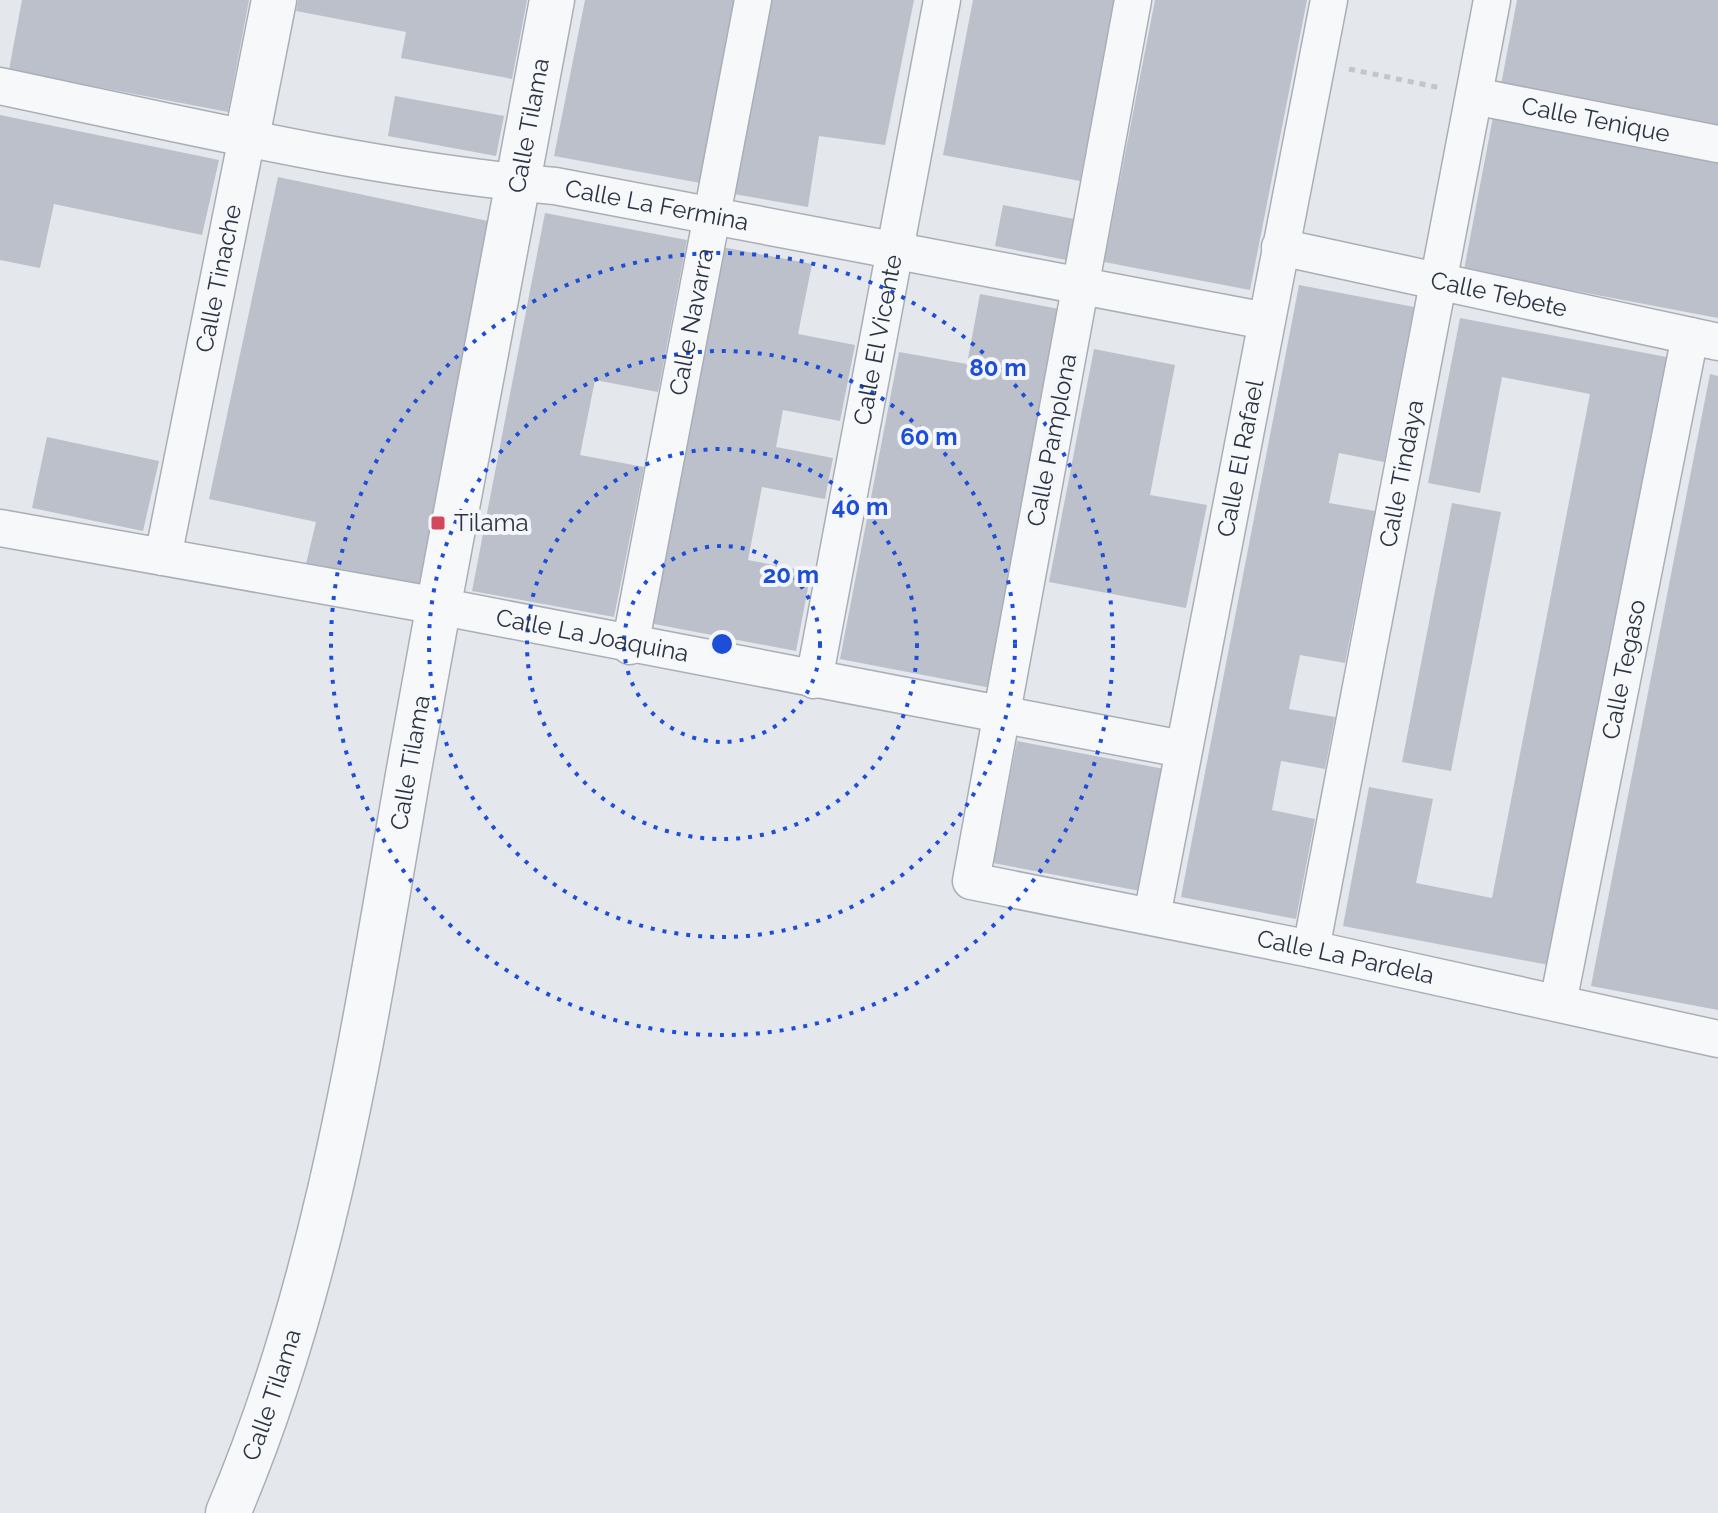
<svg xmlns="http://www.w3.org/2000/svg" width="1718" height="1513" font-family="Raleway,sans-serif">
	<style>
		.building { fill: #bbc0ca }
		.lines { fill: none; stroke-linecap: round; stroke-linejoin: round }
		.minor-casing { stroke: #a9aeb7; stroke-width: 39 }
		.tertiary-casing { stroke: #a9aeb7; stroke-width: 47 }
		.path { stroke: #c2c5cb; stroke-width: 5; stroke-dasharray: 6 6; stroke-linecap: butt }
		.minor { stroke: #f7f8fa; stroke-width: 36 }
		.tertiary { stroke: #f7f8fa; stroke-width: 44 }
		.ring { fill: none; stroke: #1d4ed8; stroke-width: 4; stroke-dasharray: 4 8 }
		.poi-dot { fill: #d1495b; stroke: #f4f6f9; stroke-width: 3 }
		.labels { text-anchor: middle; stroke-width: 8; stroke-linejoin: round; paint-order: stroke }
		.street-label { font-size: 24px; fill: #2b3445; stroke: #f4f6f9 }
		.poi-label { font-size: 24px; fill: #2b3445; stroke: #f4f6f9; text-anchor: start }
		.centre { fill: #1d4ed8; stroke: #f4f6f9; stroke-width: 4 }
		.ring-label { font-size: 24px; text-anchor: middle; font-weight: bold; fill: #1d4ed8; stroke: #f4f6f9; stroke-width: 8; stroke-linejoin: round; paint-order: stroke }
	</style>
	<rect width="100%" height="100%" fill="#e4e7ec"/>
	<g class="building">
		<path d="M22,0h227l-21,112 -219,-42z"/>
		<path d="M298,0h229l-15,79 -111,-21 5,-26 -110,-21z"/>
		<path d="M585,0h150l-35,183 -146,-27z"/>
		<path d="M771,0h143l-29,145 -66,-9 -11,71 -74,-13z"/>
		<path d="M973,0h142l-35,181 -137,-26z"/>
		<path d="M1155,0h152l-57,290 -146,-28z"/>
		<path d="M1517,0h201v126l-217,-41z"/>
		<path d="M395,96l109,20 -8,40 -108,-20z"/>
		<path d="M0,115l219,45 -17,75 -148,-31 -14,64 -40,-8z"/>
		<path d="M1493,117l225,42v159l-254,-48z"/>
		<path d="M278,177l210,44 -69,366 -113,-23 10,-42 -107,-23z"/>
		<path d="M1003,205l71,14 -8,41 -71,-14z"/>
		<path d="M545,213l142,27 -29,152 -63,-12 -15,75 64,12 -30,150 -142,-26z"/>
		<path d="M722,247l90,17 -14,70 57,11 -15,76 -57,-11 -7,37 57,11 -8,41 -63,-12 -14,73 63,12 -15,79 -147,-28z"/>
		<path d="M1299,285l115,22 -30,155 -45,-9 -10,50 46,8 -30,152 -45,-8 -11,54 46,8 -10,52 -44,-8 -9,49 43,9 -19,100 -115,-22z"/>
		<path d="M980,294l84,16 -73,378 -151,-29 59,-307 68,12z"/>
		<path d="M1460,318l212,40 -118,608 -211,-40 26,-139 64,12 -17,84 76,15 98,-504 -88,-17 -22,116 -52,-10z"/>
		<path d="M1094,349l81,16 -25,130 57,10 -21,103 -137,-26z"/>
		<path d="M1710,374l8,2v634l-127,-24z"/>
		<path d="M47,437l112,24 -16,70 -111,-23z"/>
		<path d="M1452,503l49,9 -50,259 -49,-9z"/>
		<path d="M1017,741l147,28 -24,122 -147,-28z"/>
	</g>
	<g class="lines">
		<defs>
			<g id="minor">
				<path id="s1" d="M1133,0l-162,881 340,68 407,90"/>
				<path id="s2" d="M0,86c181,38 371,84 555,100l711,135"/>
				<path id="s3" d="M1474,96l244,48"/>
				<path id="s4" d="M1280,247l438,95"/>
				<path id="s5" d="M0,528l438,78 744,143"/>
				<path id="s6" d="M163,557l84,-420"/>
				<path id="s7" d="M630,646l123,-646"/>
				<path id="s8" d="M814,680l128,-680"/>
				<path id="s9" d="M1152,916l177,-916"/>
				<path id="s10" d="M1311,949l181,-949"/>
				<path id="s11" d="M1558,1003l132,-667"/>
			</g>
			<g id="tertiary">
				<path d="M247,137l27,-137"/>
				<path id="s12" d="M228,1513c102,-239 138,-500 183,-755 45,-253 95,-505 141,-758"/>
			</g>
		</defs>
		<use href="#minor" class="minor-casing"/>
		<use href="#tertiary" class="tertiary-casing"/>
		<path class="path" d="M1349,69l92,19"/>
		<use href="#minor" class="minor"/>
		<use href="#tertiary" class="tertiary"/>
	</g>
	<g class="ring">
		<circle cx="722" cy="644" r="98"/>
		<circle cx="722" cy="644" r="195"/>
		<circle cx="722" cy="644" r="293"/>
		<circle cx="722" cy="644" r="391"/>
	</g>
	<rect class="poi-dot" x="430" y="515" width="16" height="16" rx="4"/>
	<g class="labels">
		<g class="street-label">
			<text dy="8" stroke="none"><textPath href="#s3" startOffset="124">Calle Tenique</textPath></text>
			<text dy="8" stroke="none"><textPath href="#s12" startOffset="1422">Calle Tilama</textPath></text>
			<text dy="8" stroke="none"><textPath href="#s2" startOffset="668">Calle La Fermina</textPath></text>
			<text dy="8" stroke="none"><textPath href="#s6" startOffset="284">Calle Tinache</textPath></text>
			<text dy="8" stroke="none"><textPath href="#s4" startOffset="224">Calle Tebete</textPath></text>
			<text dy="8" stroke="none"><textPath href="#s7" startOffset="330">Calle Navarra</textPath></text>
			<text dy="8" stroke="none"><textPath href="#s8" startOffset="346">Calle El Vicente</textPath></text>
			<text transform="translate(1052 440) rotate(-79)" y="8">Calle Pamplona</text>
			<text dy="8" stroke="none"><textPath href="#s9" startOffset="466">Calle El Rafael</textPath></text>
			<text dy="8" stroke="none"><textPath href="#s10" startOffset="484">Calle Tindaya</textPath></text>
			<text dy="8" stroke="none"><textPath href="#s5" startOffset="602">Calle La Joaquina</textPath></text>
			<text dy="8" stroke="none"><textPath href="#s11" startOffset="340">Calle Tegaso</textPath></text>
			<text dy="8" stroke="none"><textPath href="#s12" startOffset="774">Calle Tilama</textPath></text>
			<text dy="8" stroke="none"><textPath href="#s1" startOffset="1278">Calle La Pardela</textPath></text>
			<text dy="8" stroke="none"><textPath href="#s12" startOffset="126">Calle Tilama</textPath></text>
		</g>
		<g class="poi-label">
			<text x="454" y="531">Tilama</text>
		</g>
	</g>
	<circle cx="722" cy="644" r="12" class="centre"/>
	<g class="ring-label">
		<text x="998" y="376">80 m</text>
		<text x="929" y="445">60 m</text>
		<text x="860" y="515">40 m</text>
		<text x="791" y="583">20 m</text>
	</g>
</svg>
